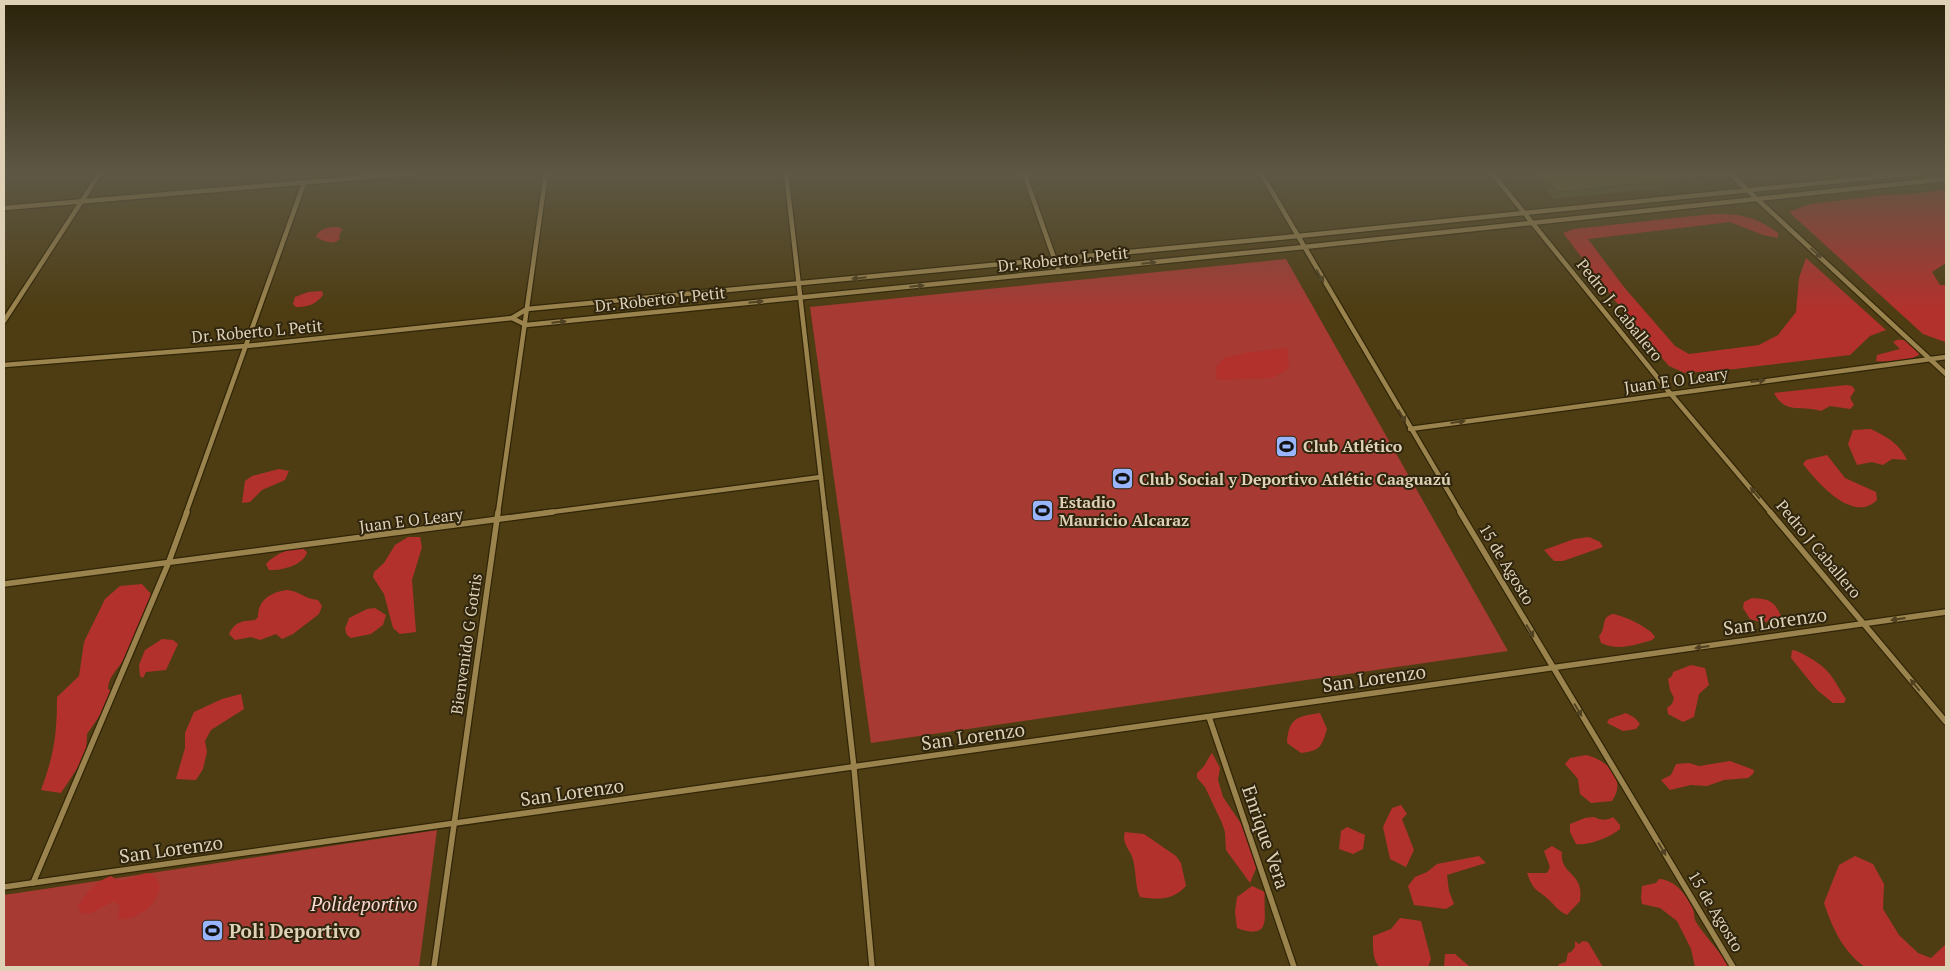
<svg xmlns="http://www.w3.org/2000/svg" width="1950" height="971" font-family="'PT Serif',serif">
	<style>
		.green { fill: #a83a34 }
		.forest { fill: #b3312d }
		.lines { fill: none; stroke-linecap: round; stroke-linejoin: round }
		.street-far1-casing { stroke: #302507; stroke-width: 7 }
		.street-casing { stroke: #302507; stroke-width: 8 }
		.street-far1 { stroke: #9b834d; stroke-width: 4.5 }
		.street { stroke: #9b834d; stroke-width: 5.5 }
		.wall { fill: #585624 }
		.building { fill: #66642a; stroke: #47461d }
		.oneway { fill: #4f4121 }
		.labels { text-anchor: middle; stroke-width: 4; stroke-linejoin: round; paint-order: stroke }
		.street-label { font-size: 16px; fill: #ded1b6; stroke: #2f250e }
		.poi-label { font-size: 16px; font-weight: bold; fill: #ded1b6; stroke: #2f250e; text-anchor: start }
		.near-street-label { font-size: 19px; fill: #ded1b6; stroke: #2f250e }
		.near-park-label { font-size: 19px; font-style: italic; fill: #fbd8d4; stroke: #2f250e }
		.near-poi-label { font-size: 19px; font-weight: bold; fill: #ded1b6; stroke: #2f250e; text-anchor: start }
	</style>
	<rect width="100%" height="100%" fill="#4e3d13"/>
	<g class="green">
		<path d="M1286,259l222,392 -637,92 -61,-436z"/>
		<path d="M437,830l-18,137h-415v-72z"/>
	</g>
	<g class="forest">
		<path d="M1946,189v74l-14,9 8,13h6v56l-1,1 -22,-8 -134,-122 21,-8 74,-9 30,-1z"/>
		<path d="M1712,214c30,0 42,2 66,19v5l-15,-3 -33,-13 -142,17 36,48 51,59 14,8 70,-9 19,-10 18,-23 3,-34 7,-20 80,72 -16,6 -20,19 -115,14 -50,4 -16,-7 -32,-37 -74,-96 11,-4z"/>
		<path d="M338,227l4,2 -3,7 1,3c-8,7 -16,2 -24,-2 3,-9 13,-10 22,-10z"/>
		<path d="M322,291l1,4c-8,10 -15,12 -27,12l-3,-3 2,-7 13,-5z"/>
		<path d="M1897,340c12,-1 17,4 23,14 -13,9 -29,8 -44,7l1,-6 23,-6 -7,-7z"/>
		<path d="M1287,348l2,20 -16,10 -56,2 -1,-13 8,-9 21,-5z"/>
		<path d="M1847,385l5,1 3,4 -5,8 4,7 -4,4 -20,-3 -9,5c-19,-6 -36,4 -47,-18z"/>
		<path d="M1871,429c16,8 29,15 36,31l-15,-1 -9,6 -11,-3 -15,3 -9,-21 5,-14z"/>
		<path d="M1827,455l18,23 31,14 1,8c-24,24 -59,-17 -74,-36l3,-4z"/>
		<path d="M279,469l10,2 -4,9 -23,10 -12,12 -8,1 3,-22 7,-5z"/>
		<path d="M408,537h12l2,10 -10,33 4,52 -16,2 -7,-6 -9,-34 -11,-17 1,-5 10,-9 11,-18z"/>
		<path d="M1589,537l11,5 3,5 -40,14h-9l-10,-11 30,-11z"/>
		<path d="M302,548l5,4c-3,13 -26,19 -38,18l-3,-6c7,-9 25,-17 36,-16z"/>
		<path d="M142,584l9,10c-6,22 -16,41 -25,62 -6,12 -17,18 -18,33l8,3 -29,42 -1,21 -25,38 -20,-3c13,-35 16,-55 16,-93l22,-21 5,-34 21,-43 15,-13z"/>
		<path d="M287,590c12,1 18,9 31,10l4,6 -3,8 -26,20 -11,5 -6,-5 -16,6 -9,-3 -16,3 -6,-6c6,-12 12,-13 26,-14l3,-3c0,-18 14,-25 29,-27z"/>
		<path d="M1752,598c16,1 22,2 29,18l-18,7 -13,-4 -7,-11 1,-6z"/>
		<path d="M375,608l11,7 -3,10 -12,9 -20,4 -4,-3 -2,-6 4,-11 18,-9z"/>
		<path d="M1613,614c9,1 38,14 42,23l-3,3c-17,5 -34,11 -51,3l-2,-7c8,-8 1,-19 14,-22z"/>
		<path d="M162,639l11,1 5,4 -12,26 -20,2 -3,6 -3,-2 -1,-11 6,-15z"/>
		<path d="M1792,650c7,1 11,4 18,8 22,13 22,20 36,41l-2,4h-11l-16,-13 -26,-32z"/>
		<path d="M1691,665l14,3 4,17 -10,9 -5,23 -11,5 -15,-8 -1,-6 5,-4 2,-6 -4,-8 -2,-11 4,-3 1,-4z"/>
		<path d="M241,694l3,15 -33,21 -6,11 2,11 -4,17 -7,11 -20,-1 9,-31v-15l9,-21 28,-13z"/>
		<path d="M1320,713l7,16c-5,17 -7,22 -26,24l-14,-10c1,-25 11,-27 33,-30z"/>
		<path d="M1626,713l9,5 5,6 -4,5 -13,2 -16,-8 2,-4z"/>
		<path d="M1212,753l8,15 -2,12 5,17 19,28 8,17 7,24 -7,17 -24,-33 -1,-18 -3,-9 -17,-36 -8,-9v-5c11,-9 8,-11 15,-20z"/>
		<path d="M1586,755c22,5 41,25 26,46l-21,2 -11,-9 -2,-15 -13,-15 5,-6z"/>
		<path d="M1730,761l24,9 -1,4 -5,4 -24,2 -17,6 -16,-1 -21,5 -9,-10 10,-5 5,-11 13,-1 10,3z"/>
		<path d="M1401,805l6,9 -5,5 12,31 -8,17 -16,-8 -7,-32 9,-19z"/>
		<path d="M1594,817c6,3 13,4 19,0l7,8v4c-9,8 -32,17 -44,15l-6,-12v-8l15,-6z"/>
		<path d="M1347,827l18,8 -2,14 -10,5 -14,-5 2,-18z"/>
		<path d="M1125,832l19,2 32,22 5,7 5,23c-13,14 -27,14 -46,11 -6,-13 -3,-30 -9,-43 -4,-7 -9,-13 -6,-22z"/>
		<path d="M1552,846l10,6c-3,23 23,20 18,49l-13,14c-8,-4 -10,-7 -16,-13 -13,-14 -16,-7 -24,-29h20l3,-6 -6,-16z"/>
		<path d="M1479,856l7,7 -39,12 2,16 5,13 -8,5 -32,-4 -6,-19 7,-9 12,-5 10,-8z"/>
		<path d="M1855,856l18,8 11,20 -1,25 16,26 19,18 13,5 15,-14v23h-81c-22,-15 -33,-40 -41,-64l15,-38z"/>
		<path d="M147,873c31,9 -2,50 -29,46l2,-13 -6,-5 -22,12 -10,1 -4,-7c7,-14 18,-26 33,-31 14,10 21,-1 36,-3z"/>
		<path d="M1659,879c17,1 27,16 34,30 1,3 1,8 2,11 5,10 19,25 26,35l4,1 3,11h-33l-4,-18 -14,-28 -17,-13 -18,-4 -1,-6 1,-12 14,-3z"/>
		<path d="M1252,886l13,6c-3,21 10,50 -28,36l-2,-16 2,-15z"/>
		<path d="M1400,918l21,3 10,38 -3,8h-48c-8,-6 -7,-21 -7,-31l18,-7z"/>
		<path d="M1575,941l4,3 4,-3 5,1 15,25h-45l1,-3 7,-2 2,-9 3,-1 4,-5z"/>
		<path d="M1445,954h10l15,13h-26z"/>
	</g>
	<g class="lines">
		<defs>
			<g id="street-far1">
				<path d="M786,173l39,340"/>
				<path d="M1024,173l35,99"/>
				<path d="M1261,173l200,340"/>
				<path d="M1492,173l178,220 101,120"/>
				<path d="M1729,173l217,201"/>
				<path d="M4,208l410,-35"/>
				<path d="M512,318l14,7 778,-78 642,-68"/>
				<path d="M4,321l96,-148"/>
				<path d="M4,365l242,-19 266,-28 15,-9 771,-73 620,-63"/>
				<path d="M1410,429l536,-72"/>
				<path d="M186,513l118,-330"/>
				<path d="M498,513l48,-340"/>
				<path d="M544,513l277,-36"/>
			</g>
			<g id="street">
				<path d="M825,512l29,256 18,199"/>
				<path d="M1460,512l273,455"/>
				<path d="M1770,512l176,210"/>
				<path d="M4,584l549,-72"/>
				<path d="M1209,717l85,250"/>
				<path d="M33,883l135,-319 19,-52"/>
				<path d="M4,887l1942,-275"/>
				<path d="M434,967l64,-455"/>
			</g>
		</defs>
		<use href="#street-far1" class="street-far1-casing"/>
		<use href="#street" class="street-casing"/>
		<use href="#street-far1" class="street-far1"/>
		<use href="#street" class="street"/>
	</g>
	<path class="wall" d="M1532,173h190l3,2 -4,7 -167,17z"/>
	<path class="building" d="M1541,173h181l3,2 -167,17z"/>
	<defs><path id="oneway-solid" d="M-6-.8H1V-3.2L6.5 0L1 3.2V.8H-6Z" transform="scale(1.25)"/></defs>
	<g class="oneway">
		<use href="#oneway-solid" transform="translate(1816 253) rotate(43)"/>
		<use href="#oneway-solid" transform="translate(1149 263) rotate(-6)"/>
		<use href="#oneway-solid" transform="translate(1320 276) rotate(60)"/>
		<use href="#oneway-solid" transform="translate(859 278) rotate(174)"/>
		<use href="#oneway-solid" transform="translate(917 286) rotate(-6)"/>
		<use href="#oneway-solid" transform="translate(756 302) rotate(-6)"/>
		<use href="#oneway-solid" transform="translate(559 322) rotate(-6)"/>
		<use href="#oneway-solid" transform="translate(1758 381) rotate(-7)"/>
		<use href="#oneway-solid" transform="translate(1402 416) rotate(60)"/>
		<use href="#oneway-solid" transform="translate(1458 422) rotate(-8)"/>
		<use href="#oneway-solid" transform="translate(1755 493) rotate(-130)"/>
		<use href="#oneway-solid" transform="translate(1898 619) rotate(172)"/>
		<use href="#oneway-solid" transform="translate(1530 631) rotate(59)"/>
		<use href="#oneway-solid" transform="translate(1702 647) rotate(172)"/>
		<use href="#oneway-solid" transform="translate(1915 685) rotate(-129)"/>
		<use href="#oneway-solid" transform="translate(1578 710) rotate(59)"/>
		<use href="#oneway-solid" transform="translate(1662 849) rotate(59)"/>
	</g>
	<linearGradient id="sky" x2="0" y2="1"><stop stop-color="#2b220a"/><stop offset="0.56" stop-color="#5d5744"/><stop offset="1" stop-color="#5d5744" stop-opacity="0"/></linearGradient>
	<rect width="1950" height="309" fill="url(#sky)"/>
	<defs>
		<symbol id="stadium-square" viewBox="-11 -11 22 22"><rect x="-9" y="-9" width="18" height="18" rx="4" fill="#98b5fd" stroke="#2f250e"/><path d="M0-5a6.5 5 0 1 0 0 10a6.5 5 0 1 0 0-10ZM-3.5-1.8h7v3.6h-7Z" fill="#111"/></symbol>
	</defs>
	<g fill-rule="evenodd">
		<use href="#stadium-square" x="1274" y="434" width="25" height="25"/>
		<use href="#stadium-square" x="1110" y="466" width="25" height="25"/>
		<use href="#stadium-square" x="1030" y="498" width="25" height="25"/>
		<use href="#stadium-square" x="200" y="918" width="25" height="25"/>
	</g>
	<g class="labels">
		<g class="street-label">
			<text transform="translate(1063 259) rotate(-6)" y="6">Dr. Roberto L Petit</text>
			<text transform="translate(660 299) rotate(-6)" y="6">Dr. Roberto L Petit</text>
			<text transform="translate(1620 310) rotate(51)" y="6">Pedro J. Caballero</text>
			<text transform="translate(257 331) rotate(-5)" y="6">Dr. Roberto L Petit</text>
			<text transform="translate(1676 380) rotate(-8)" y="6">Juan E O Leary</text>
			<text transform="translate(411 520) rotate(-7)" y="6">Juan E O Leary</text>
			<text transform="translate(1819 549) rotate(50)" y="6">Pedro J Caballero</text>
			<text transform="translate(1507 564) rotate(59)" y="6">15 de Agosto</text>
			<text transform="translate(466 644) rotate(-82)" y="6">Bienvenido G Gotris</text>
			<text transform="translate(1716 911) rotate(59)" y="6">15 de Agosto</text>
		</g>
		<g class="poi-label">
			<text x="1303" y="452">Club Atlético</text>
			<text x="1139" y="485">Club Social y Deportivo Atlétic Caaguazú</text>
			<text x="1059" y="508">Estadio<tspan x="1059" dy="18">Mauricio Alcaraz</tspan></text>
		</g>
		<g class="near-street-label">
			<text transform="translate(1775 621) rotate(-8)" y="7">San Lorenzo</text>
			<text transform="translate(1374 678) rotate(-8)" y="7">San Lorenzo</text>
			<text transform="translate(973 736) rotate(-8)" y="7">San Lorenzo</text>
			<text transform="translate(572 792) rotate(-8)" y="7">San Lorenzo</text>
			<text transform="translate(1266 837) rotate(71)" y="7">Enrique Vera</text>
			<text transform="translate(171 849) rotate(-8)" y="7">San Lorenzo</text>
		</g>
		<g class="near-park-label">
			<text x="364" y="911">Polideportivo</text>
		</g>
		<g class="near-poi-label">
			<text x="229" y="938">Poli Deportivo</text>
		</g>
	</g>
	<rect width="1950" height="971" fill="none" stroke="#ded1b6" stroke-width="10"/>
</svg>
